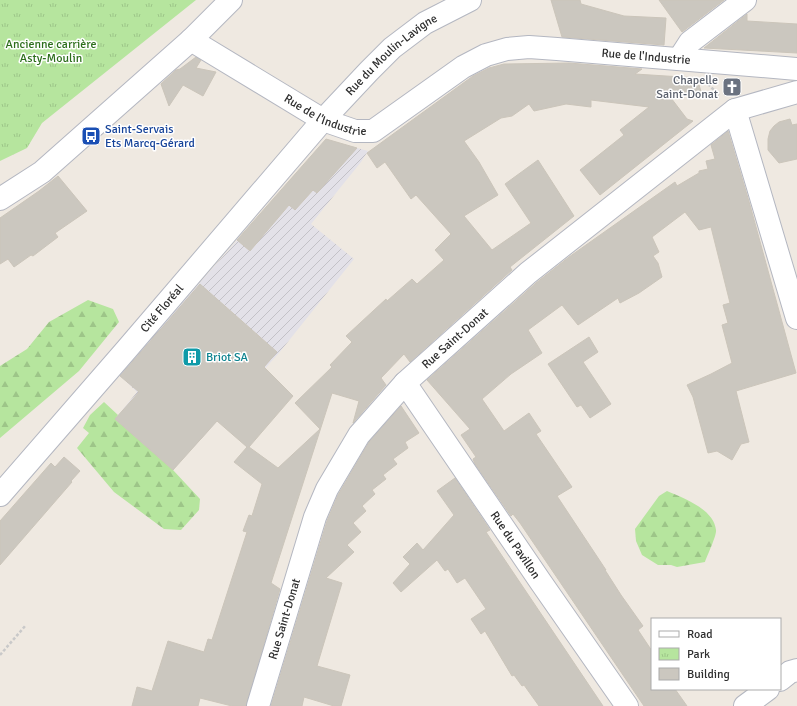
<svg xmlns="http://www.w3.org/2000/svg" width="797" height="706" font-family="Signika,sans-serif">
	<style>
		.industrial { fill: url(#industrial-furrows) }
		.forest { fill: url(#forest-firs) }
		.park { fill: url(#park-tufts) }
		.building { fill: #cbc7bf; stroke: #cbc5ba }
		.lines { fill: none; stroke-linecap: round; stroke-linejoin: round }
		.minor-casing { stroke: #b4b7c1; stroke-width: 24 }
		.path { stroke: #c9c9c9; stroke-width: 2.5; stroke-dasharray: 3 2; stroke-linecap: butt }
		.minor { stroke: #fff; stroke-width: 22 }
		.labels { text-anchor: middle; stroke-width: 3; stroke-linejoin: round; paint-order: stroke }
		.park-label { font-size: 12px; fill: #2c6e1b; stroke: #fff }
		.street-label { font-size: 12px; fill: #2e2e2e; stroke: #fff }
		.worship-label { font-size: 12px; fill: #5b616d; stroke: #fff; text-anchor: end }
		.transit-label { font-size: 12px; fill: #164399; stroke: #fff; text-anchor: start }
		.culture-label { font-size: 12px; fill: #0d838f; stroke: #fff; text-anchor: start }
	</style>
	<defs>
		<pattern id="industrial-furrows" width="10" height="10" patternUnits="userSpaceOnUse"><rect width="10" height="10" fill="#e3e1e8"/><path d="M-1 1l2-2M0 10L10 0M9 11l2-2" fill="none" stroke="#c3c1c7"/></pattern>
		<pattern id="forest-firs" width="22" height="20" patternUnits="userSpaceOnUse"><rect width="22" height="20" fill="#b6e59e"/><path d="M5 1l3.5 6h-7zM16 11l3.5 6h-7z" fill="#9dc588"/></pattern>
		<pattern id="park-tufts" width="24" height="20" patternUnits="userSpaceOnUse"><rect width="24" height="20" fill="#b6e59e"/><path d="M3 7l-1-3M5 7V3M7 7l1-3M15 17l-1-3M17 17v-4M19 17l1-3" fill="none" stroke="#9dc588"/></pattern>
	</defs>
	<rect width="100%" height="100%" fill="#efe9e1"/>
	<path class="industrial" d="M326,139l42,12 -7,11 -50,62 43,35 -75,94 -106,117 -58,-51 22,-27 -18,-17z"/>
	<g class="forest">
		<path d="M88,300l25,9 6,13 -40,49 -79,67v-72l27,-17 22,-27z"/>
		<path d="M104,402l14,13 -3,4 58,51 27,29 -1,11 -18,20 -17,-1 -50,-37 -37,-44 12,-15 -6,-5 7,-13z"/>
		<path d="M667,491c16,7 47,18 49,39 1,5 -9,26 -11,32l-28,5 -6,-2h-13l-16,-10 -6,-14 -1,-12 24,-33z"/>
	</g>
	<path class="park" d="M0,0h196l-154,123 -15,25 -27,13z"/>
	<g class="building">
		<path d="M551,0h29l1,4 43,12 42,2 -2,27 -102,-8z"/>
		<path d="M659,0h65l-42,32z"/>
		<path d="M747,14v7l50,3v29l-93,-5z"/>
		<path d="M196,57l5,3 -5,8 20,4 -13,24 -20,-11 -14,21 -8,-22 15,-14 4,-1z"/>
		<path d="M569,63l73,6 -7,5 62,4 5,17 -34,-1 19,25 6,2 -93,74 -20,-25 44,-35 -4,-5 29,-23 -58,-7v7l-25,-3 -32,7 -5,-7 -17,12 -11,2 -37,23 15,21 19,33 -34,21 28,34 39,-27 -26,-39 33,-24 36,56 -64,51 2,3 -102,92 -6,-8 -23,24 5,7 -33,38 6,-22 -27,-8 -61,190 9,6 -34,117h-14l-32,-8 -2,8h-66l5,-19 15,4 16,-50 36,11 4,-13 4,1 35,-108 -4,-1 6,-16 3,1 10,-32 -28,-22 13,-15 -30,-26 -44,49 -58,-51 24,-27 -19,-16 80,-92 77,68 -13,15 29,29 -44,51 29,21 42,-39 -25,-26 37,-36 -2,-2 22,-23 -6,-6 40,-37 1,2 25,-22 5,5 27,-24 -9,-10 16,-16 -35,-39 -5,4 -26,-37 -8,6 -10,-15 106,-77 16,-8 15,-4z"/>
		<path d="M790,119l2,6 5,-1v35l-18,4 -11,-13v-11l2,-8 4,-5 5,-4z"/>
		<path d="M728,131l22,74 46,168 -60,18 13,51 -8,2 -9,16 -15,-9 -9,2 -15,-56 -6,-12 24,-11 21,-11 -10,-38 6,-2 -5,-18 7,-2 -19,-76 -12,3 -14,-18 -33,25 7,15 -6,4 5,7 4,14 -23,16 -19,10 -2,-5 -40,27 -16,-20 -34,25 14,23 -31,21 -29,25 22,32 25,-18 12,18 -5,3 36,53 -15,9 49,74h-1l16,25 22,31 -5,4 14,21v38h23l12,17h-43l-124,-183 -7,-9 -2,2 -36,-52 -2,-5 3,-2 -15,-22 9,-6 -43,-49 109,-97 33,-26 106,-75 2,4 22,-13v-2l9,-2 -2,-8 9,-2 -4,-14z"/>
		<path d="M326,139l31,9 -40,45 -4,-3 -18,20 -6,-5 -39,46 -13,-11z"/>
		<path d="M58,176l29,35 -32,22 3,4 -25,19 -2,-1 -17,12 -6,-8 -8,5v-46l39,-27z"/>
		<path d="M589,337l9,15 -15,10 28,42 -21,14 -9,-13 -4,2 -29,-43z"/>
		<path d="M401,406l18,27 -14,9 3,6 -15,11 4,5 -14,11 3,4 -14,11 3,4 -13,12 4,5 -13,12 8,9 -14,13 7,7 -28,26 16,5 -25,83 33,9 -9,31h-7l-30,-9 -2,9h-31l56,-185 11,-26 31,-53z"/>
		<path d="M64,457l16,14 -9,10 1,1 -72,83v-44l51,-58 4,4z"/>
		<path d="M455,478l35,52 -4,2 117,174h-64l-15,-21 -2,1 -8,-11 -2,1 -27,-45 -4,3 -10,-15 15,-10 -21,-31 -8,5 -9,-14 -3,2 -8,-11 -36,32 -8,-9 17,-19 -7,-7 14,-14 6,7 31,-35 -17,-24z"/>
	</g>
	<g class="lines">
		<defs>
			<g id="minor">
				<path id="s1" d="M191,40l132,80 32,11h18l90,-64 23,-12 21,-6 22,-2 28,2 240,20"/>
				<path d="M679,59l11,-17 55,-42"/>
				<path d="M735,110l62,208"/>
				<path d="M0,199l42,-27 149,-132 40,-40"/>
				<path id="s2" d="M405,383l135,198 87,125"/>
				<path id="s3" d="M0,495l127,-146 196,-229 46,-49 23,-23 33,-25 45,-23"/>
				<path d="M780,680l10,-8 7,-2"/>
				<path id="s4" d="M258,706l57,-189 12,-28 32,-54 46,-52 123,-110 207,-163 62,-18"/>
				<path d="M745,706l23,-17"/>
			</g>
		</defs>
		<use href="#minor" class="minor-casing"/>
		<g class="path">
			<path d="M708,84l11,11"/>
			<path d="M0,655l26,-30"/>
		</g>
		<use href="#minor" class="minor"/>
	</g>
	<defs>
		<symbol id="church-square" viewBox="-11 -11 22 22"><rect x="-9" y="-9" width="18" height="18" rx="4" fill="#6b7280" stroke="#fff"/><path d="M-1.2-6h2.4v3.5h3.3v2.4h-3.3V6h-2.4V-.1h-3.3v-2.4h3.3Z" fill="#fff"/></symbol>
		<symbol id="bus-square" viewBox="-11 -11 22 22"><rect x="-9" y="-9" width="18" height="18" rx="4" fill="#1a4fb4" stroke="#fff"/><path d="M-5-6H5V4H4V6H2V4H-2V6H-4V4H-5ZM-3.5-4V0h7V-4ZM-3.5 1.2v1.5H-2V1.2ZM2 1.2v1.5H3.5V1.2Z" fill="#fff"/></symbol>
		<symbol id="building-square" viewBox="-11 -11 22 22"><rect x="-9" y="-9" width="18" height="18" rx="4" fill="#0f9aa8" stroke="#fff"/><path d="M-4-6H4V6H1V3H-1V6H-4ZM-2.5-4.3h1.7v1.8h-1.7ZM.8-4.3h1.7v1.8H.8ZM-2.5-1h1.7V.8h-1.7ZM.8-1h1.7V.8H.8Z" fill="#fff"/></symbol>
	</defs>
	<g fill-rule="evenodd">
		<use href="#church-square" x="721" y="76" width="22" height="22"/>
		<use href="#bus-square" x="80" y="125" width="22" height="22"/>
		<use href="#building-square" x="181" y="346" width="22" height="22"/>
	</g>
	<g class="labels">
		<g class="park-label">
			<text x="51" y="48">Ancienne carrière<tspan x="51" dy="14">Asty-Moulin</tspan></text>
		</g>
		<g class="street-label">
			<text dy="4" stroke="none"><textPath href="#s3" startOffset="590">Rue du Moulin-Lavigne</textPath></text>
			<text dy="4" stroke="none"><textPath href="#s1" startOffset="504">Rue de l'Industrie</textPath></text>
			<text dy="4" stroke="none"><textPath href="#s1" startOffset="155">Rue de l'Industrie</textPath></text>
			<text dy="4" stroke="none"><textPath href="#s3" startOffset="247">Cité Floréal</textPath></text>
			<text dy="4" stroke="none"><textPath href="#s4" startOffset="427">Rue Saint-Donat</textPath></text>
			<text dy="4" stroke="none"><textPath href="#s2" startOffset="196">Rue du Pavillon</textPath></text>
			<text dy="4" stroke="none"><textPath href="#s4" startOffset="91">Rue Saint-Donat</textPath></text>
		</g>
		<g class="worship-label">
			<text x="718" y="84">Chapelle<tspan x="718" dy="14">Saint-Donat</tspan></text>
		</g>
		<g class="transit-label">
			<text x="105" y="133">Saint-Servais<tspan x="105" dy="14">Ets Marcq-Gérard</tspan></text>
		</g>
		<g class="culture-label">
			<text x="206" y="361">Briot SA</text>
		</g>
	</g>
	<rect x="651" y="618" width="130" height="72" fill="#ffffff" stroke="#ababab"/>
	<rect x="659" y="631" width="20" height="6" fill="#ffffff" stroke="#ababab"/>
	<text x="687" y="638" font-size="12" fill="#2e2e2e">Road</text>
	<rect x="659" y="648" width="20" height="12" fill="url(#park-tufts)" stroke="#ababab"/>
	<text x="687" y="658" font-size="12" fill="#2e2e2e">Park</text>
	<rect x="659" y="668" width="20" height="12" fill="#cbc7bf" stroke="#ababab"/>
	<text x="687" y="678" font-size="12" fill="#2e2e2e">Building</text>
</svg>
